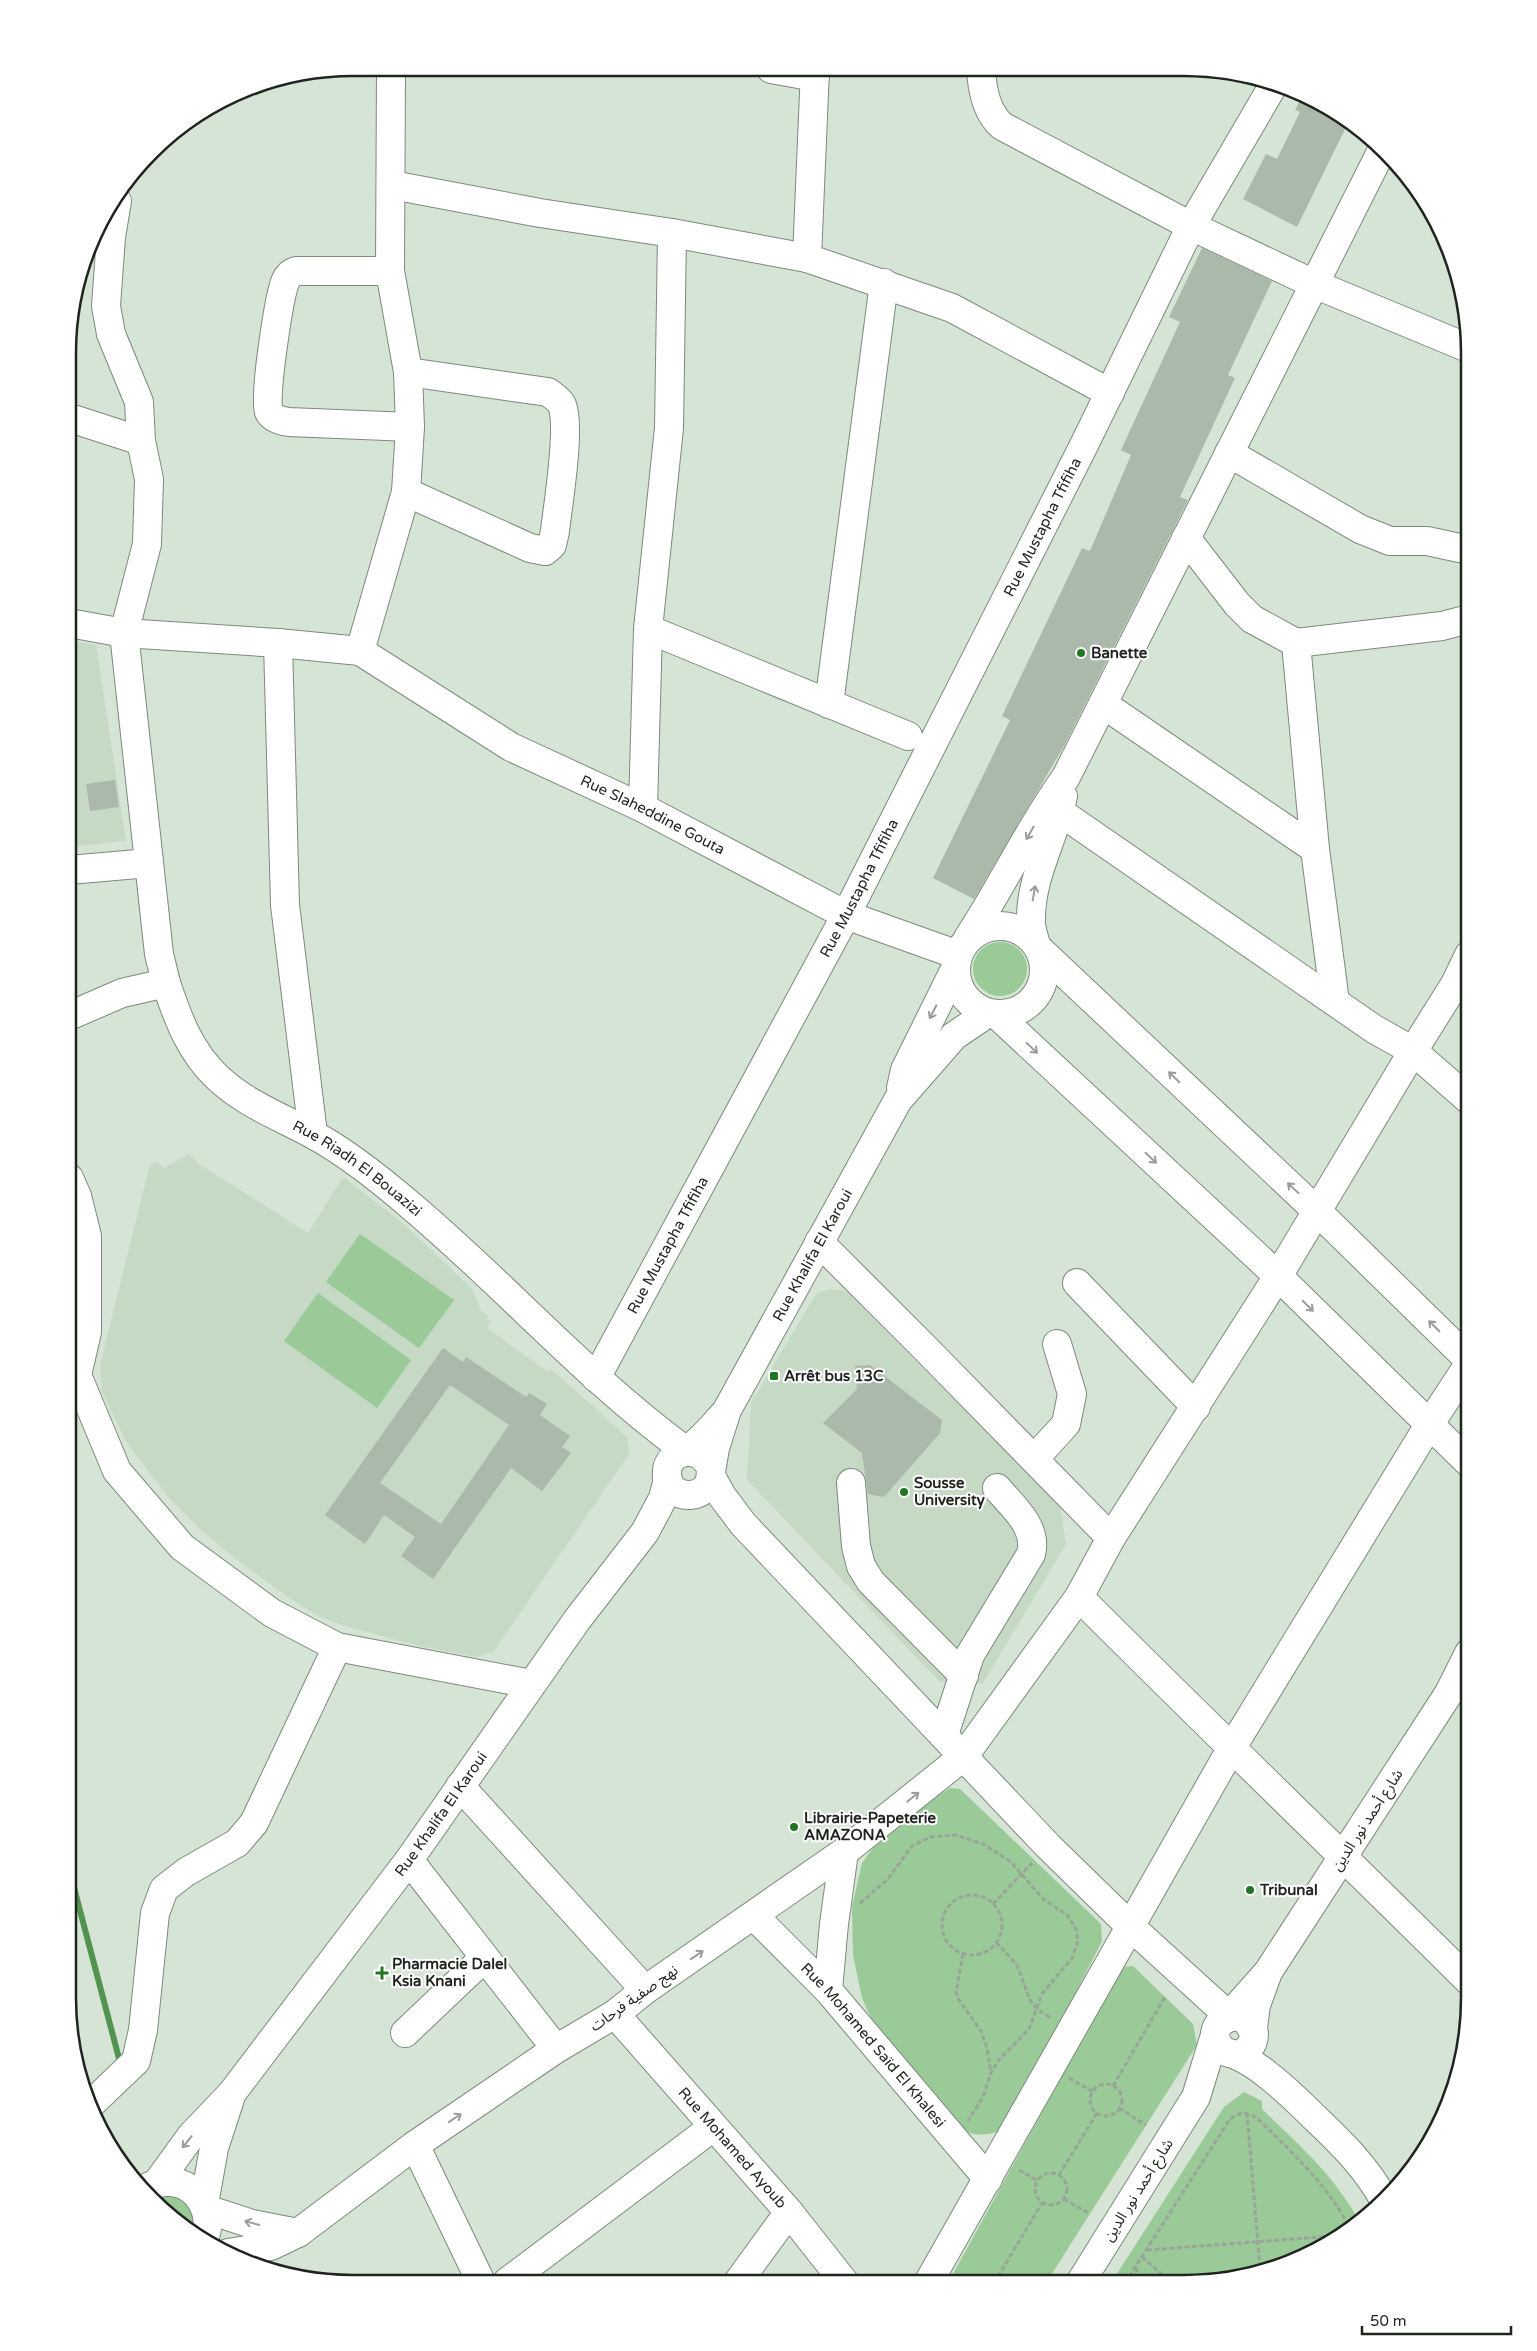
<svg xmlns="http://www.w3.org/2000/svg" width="1537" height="2351" font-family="'Varela Round','Noto Sans Arabic',sans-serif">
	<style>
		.built { fill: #c5d9c4 }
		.green { fill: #99ca97 }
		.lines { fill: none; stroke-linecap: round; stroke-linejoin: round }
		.stream { stroke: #51934f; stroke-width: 6 }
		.building { fill: #abb9aa; fill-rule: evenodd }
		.minor-casing { stroke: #7d8a7c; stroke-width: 30 }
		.major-casing { stroke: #7d8a7c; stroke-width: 30 }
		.path { stroke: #99a599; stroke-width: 3; stroke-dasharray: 5 2.5; stroke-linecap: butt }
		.minor { stroke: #fff; stroke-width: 28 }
		.major { stroke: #fff; stroke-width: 28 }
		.oneway { stroke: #9a9c9a }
		.poi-dot { fill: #207623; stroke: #fff; stroke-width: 2 }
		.labels { text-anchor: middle; stroke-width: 4; stroke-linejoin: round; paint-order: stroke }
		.street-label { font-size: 15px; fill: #1f241f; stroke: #fff }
		.poi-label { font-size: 15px; font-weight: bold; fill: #1f241f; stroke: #fff; text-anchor: start }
		.rim { fill: none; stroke: #1f241f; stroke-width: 2.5 }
	</style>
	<rect width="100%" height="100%" fill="#d5e4d4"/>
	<g class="built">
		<path d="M69,640l27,5 30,196 -57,6z"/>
		<path d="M189,1154l9,9 110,70 35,-56 62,48 67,64 9,22 7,5 -2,3 5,3 -4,6 61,44 3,-3 76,68 2,17 -135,197 -18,6 -56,-11 -75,-20 -29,-11 -24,-15 -55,-40 -37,-31 -30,-30 -43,-56 -25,-51 -2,-26 49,-198 7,-7 8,7z"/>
		<path d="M830,1289l16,2 214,214 6,39 -83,139 -43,-1 -193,-202 4,-77 65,-109z"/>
	</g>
	<g class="green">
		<circle cx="1000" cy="969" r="27"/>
		<path d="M360,1234l94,66 -35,48 -93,-66z"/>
		<path d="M318,1293l93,67 -34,48 -93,-67z"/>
		<path d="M950,1788l10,1 141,135 1,17 -90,177 -6,11c-17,6 -28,8 -45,1l-77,-91 -14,-23 -8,-18 -9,-43 -1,-48 10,-44 26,-35z"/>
		<path d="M1133,1966l60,58 4,21 -151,238h-98l174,-316z"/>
		<path d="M1244,2092l18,9v8c39,38 70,64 97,112l-66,41 -109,21h-73l113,-176z"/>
		<path d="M168,2192l24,10 2,31 -15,-8 -26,-27z"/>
	</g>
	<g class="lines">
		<path class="stream" d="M68,1865l53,201"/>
	</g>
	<g class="building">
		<path d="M1303,95l46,26 -52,106 -54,-28 23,-45 11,5 23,-47 -5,-2z"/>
		<path d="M1202,248l70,33 -44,94 7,3 -55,119 8,3 -124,246 -90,153 -41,-21 77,-158 -8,-4 80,-168 8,3 41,-96 -10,-5 59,-128 -11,-5z"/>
		<path d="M115,780l4,27 -29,4 -4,-27z"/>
		<path d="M443,1348l20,14 3,-5 60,40 3,-4 18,11 -7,11 30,21 -8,11 9,6 -29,38 -31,-23 -78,111 -32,-23 14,-19 -31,-22 -19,29 -40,-29zM450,1385l59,40 -68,99 -61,-41z"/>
		<path d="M870,1365l72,55 -2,13 -56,64 -16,-3 -6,-41 -39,-30 34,-34 -2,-23z"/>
	</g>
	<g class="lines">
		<defs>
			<g id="minor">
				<path d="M771,69l44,8"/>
				<path d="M981,69c1,21 5,43 21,57l189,100 123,58 154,64"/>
				<path d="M392,185l148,28 132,20 135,25 145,50 158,85"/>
				<path d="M807,258l8,-189"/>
				<path d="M390,271h-94c-6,2 -10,7 -12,14 -5,16 -21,114 -15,127 4,7 13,9 20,10l121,5"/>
				<path d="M70,418l71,23"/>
				<path d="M1229,453l131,76 30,12h37l42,9"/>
				<path d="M406,492l124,56 15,3 7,-6 3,-14c3,-27 16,-104 7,-126 -3,-6 -9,-9 -14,-13l-140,-20"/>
				<path d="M1186,538l51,66 15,15 44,24 19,206 20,153"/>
				<path d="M69,623l55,10 23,-89 2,-65 -8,-38 -2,-39 -28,-68 -5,-28 5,-69 6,-36"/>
				<path d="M648,629l260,107"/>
				<path d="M278,643l7,262 28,229"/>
				<path d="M1296,643l146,-17 27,-7"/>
				<path id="s1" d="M360,651l151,96 132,61 203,107 112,40"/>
				<path d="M829,704l55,-421"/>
				<path d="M1103,704l212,145"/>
				<path d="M643,808l5,-179 21,-201 3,-195"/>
				<path d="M1060,812l314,217 39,22 -135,225 -167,262 -32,59c129,129 261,256 390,384"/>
				<path d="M69,870l80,-7"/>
				<path d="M1041,951l277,261 151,148"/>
				<path d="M166,983l-7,-29 -35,-321 154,10 82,8 46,-159 4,-65 -2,-55 -18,-101 1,-203"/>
				<path d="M997,1015l281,261 191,187"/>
				<path id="s2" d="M69,1016l53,-23 44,-10c12,36 24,69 52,95 28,26 61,38 94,56 32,17 70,47 98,71 94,79 176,173 276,246"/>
				<path d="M1469,1100l-56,-49 42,-67 14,-29"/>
				<path d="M69,1178l8,18 10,40v96l-10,43 40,96 65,76 90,66 65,34 194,37"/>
				<path d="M819,1242l107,107 185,189"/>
				<path d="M1077,1283l119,124"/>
				<path id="s3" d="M596,1378l250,-463 238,-470 107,-219 83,-142"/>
				<path d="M1034,1459l32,-35 6,-30 -15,-50"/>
				<path d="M711,1476l11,20 21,28 305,322 83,81 98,89 39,-44"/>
				<path d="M851,1483l5,63 5,20 10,16 93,94"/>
				<path d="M944,1735l26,-80 61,-101c7,-27 -18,-47 -34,-66"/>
				<path d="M460,1786l185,204"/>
				<path d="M409,1860l147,189"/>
				<path id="s4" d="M754,1916l74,74 160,189"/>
				<path d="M828,1990l6,-66 10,-72"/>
				<path id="s5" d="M615,2014l174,198 56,71"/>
				<path d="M1253,2027l3,-22 12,-33 181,-279 20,-40"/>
				<path d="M405,2033l79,-75"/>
				<path d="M1236,2055c12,-3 18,-10 18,-22l-8,-14c-18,-8 -40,8 -27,27 5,8 11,6 19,10 9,4 18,10 26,16 17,13 33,28 48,43 27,26 54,51 72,85"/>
				<path d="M89,2106l47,-45 7,-31 12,-117 9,-24 22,-17 51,-29 17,-20 83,-176"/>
				<path d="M415,2145l66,137"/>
				<path d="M206,2209l46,15 46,9"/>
				<path d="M228,2253l43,-7 27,-13 117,-88 141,-96 59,-35 30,-24 199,-138 120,-96 115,-159"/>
				<path d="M507,2282l206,-155"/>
				<path d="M738,2282l51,-70"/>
				<path d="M928,2283l303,-534 198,-324 40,-61"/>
				<path d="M1080,2283l116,-186 19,-62"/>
			</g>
			<g id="major">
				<circle cx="1000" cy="970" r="44"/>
				<path d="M968,938c35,-53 61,-110 98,-161l316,-627"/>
				<path d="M1035,941c-2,-7 -5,-16 -4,-23 0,-43 24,-81 32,-122"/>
				<path d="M901,1088l4,-18 50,-101"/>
				<path d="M686,1451l14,3 10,11c8,40 -47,38 -43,6 0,-5 3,-10 7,-14 4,-3 9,-4 13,-7 14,-9 25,-23 36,-35"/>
				<path id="s6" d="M711,1472l4,-24 12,-38 171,-310 56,-64 34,-23"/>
				<path id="s7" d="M157,2183l34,-47 41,-43 177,-233 168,-240 68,-88 18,-34 5,-19"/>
				<path d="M144,2189c8,-4 16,-8 26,-7 28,1 45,32 34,57"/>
				<path d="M204,2204l10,-56 16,-49"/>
			</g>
		</defs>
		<use href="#minor" class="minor-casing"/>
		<use href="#major" class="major-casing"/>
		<g class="path">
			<circle cx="972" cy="1925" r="30"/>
			<path d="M860,1903l27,-23 25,-34 18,-9 26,-2 27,9 27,17 33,38 24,16 9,14 2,12 -6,17 -30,36 -13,35 -31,32 -7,12 -8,24 -15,24"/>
			<path d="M993,1904l39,-41"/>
			<path d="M996,1942l21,23 13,35 7,9 14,9"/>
			<path d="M963,1954l-7,38 3,8 22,31 6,17 4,25"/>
			<path d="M1069,2078l23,13"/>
			<circle cx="1106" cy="2100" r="16"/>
			<path d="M1113,2086l52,-89"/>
			<path d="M1119,2108l27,17"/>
			<path d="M1247,2113l13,155"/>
			<path d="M1019,2170l19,11"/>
			<circle cx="1051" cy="2189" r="16"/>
			<path d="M1059,2175l38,-62"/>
			<path d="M1064,2199l26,15"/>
			<path d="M1147,2250l187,-14"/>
			<path d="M1142,2257l30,26"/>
			<path d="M1136,2267l3,16"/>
			<path d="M994,2283l48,-80"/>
			<path d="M1125,2283l103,-161c9,-11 20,-11 31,-2 33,33 69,65 90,107"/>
		</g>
		<use href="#minor" class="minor"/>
		<use href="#major" class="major"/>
	</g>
	<defs><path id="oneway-shaft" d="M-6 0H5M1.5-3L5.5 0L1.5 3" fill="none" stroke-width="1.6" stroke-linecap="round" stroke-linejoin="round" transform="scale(1.25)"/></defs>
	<g class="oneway">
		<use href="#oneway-shaft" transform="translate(1030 833) rotate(120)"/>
		<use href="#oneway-shaft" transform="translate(1034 893) rotate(-80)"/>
		<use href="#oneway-shaft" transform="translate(933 1012) rotate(117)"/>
		<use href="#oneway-shaft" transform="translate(1032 1048) rotate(43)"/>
		<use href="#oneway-shaft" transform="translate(1174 1077) rotate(-136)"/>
		<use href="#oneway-shaft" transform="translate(1151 1158) rotate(43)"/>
		<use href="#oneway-shaft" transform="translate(1293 1188) rotate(-137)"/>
		<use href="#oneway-shaft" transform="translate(1308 1306) rotate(45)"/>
		<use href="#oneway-shaft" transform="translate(1434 1326) rotate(-135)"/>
		<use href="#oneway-shaft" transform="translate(913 1797) rotate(-39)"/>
		<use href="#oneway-shaft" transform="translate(697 1955) rotate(-34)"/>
		<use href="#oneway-shaft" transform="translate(455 2118) rotate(-34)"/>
		<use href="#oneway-shaft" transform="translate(187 2142) rotate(129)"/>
		<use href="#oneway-shaft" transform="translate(252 2223) rotate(-165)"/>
	</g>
	<g class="poi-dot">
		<circle cx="1081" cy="653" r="5"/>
		<rect x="769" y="1371" width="10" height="10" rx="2.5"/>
		<circle cx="904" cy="1492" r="5"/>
		<circle cx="794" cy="1827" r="5"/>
		<circle cx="1250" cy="1890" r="5"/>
		<path d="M379.5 1965.5h5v5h5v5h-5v5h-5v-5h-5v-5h5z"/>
	</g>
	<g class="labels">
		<g class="street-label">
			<text dy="5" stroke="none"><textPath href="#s3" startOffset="961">Rue Mustapha Tfifiha</textPath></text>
			<text dy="5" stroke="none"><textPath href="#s1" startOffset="336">Rue Slaheddine Gouta</textPath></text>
			<text dy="5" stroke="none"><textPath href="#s3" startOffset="556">Rue Mustapha Tfifiha</textPath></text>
			<text dy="5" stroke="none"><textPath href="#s2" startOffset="379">Rue Riadh El Bouazizi</textPath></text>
			<text dy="5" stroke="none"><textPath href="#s3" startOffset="151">Rue Mustapha Tfifiha</textPath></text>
			<text dy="5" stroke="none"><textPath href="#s6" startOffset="241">Rue Khalifa El Karoui</textPath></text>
			<text dy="5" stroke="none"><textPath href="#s7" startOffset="466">Rue Khalifa El Karoui</textPath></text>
			<text transform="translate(1367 1820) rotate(-57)" y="5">شارع أحمد نور الدين</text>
			<text transform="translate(634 1998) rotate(-35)" y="5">نهج صفية فرحات</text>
			<text dy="5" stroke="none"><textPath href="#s4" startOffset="176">Rue Mohamed Saïd El Khalesi</textPath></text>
			<text dy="5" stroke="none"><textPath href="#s5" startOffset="178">Rue Mohamed Ayoub</textPath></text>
			<text transform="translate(1138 2190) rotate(-58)" y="5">شارع أحمد نور الدين</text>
		</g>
		<g class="poi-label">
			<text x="1091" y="658">Banette</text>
			<text x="784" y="1381">Arrêt bus 13C</text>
			<text x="914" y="1488">Sousse<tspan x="914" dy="17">University</tspan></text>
			<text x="804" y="1823">Librairie-Papeterie<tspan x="804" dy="17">AMAZONA</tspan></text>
			<text x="1260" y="1895">Tribunal</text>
			<text x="392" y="1969">Pharmacie Dalel<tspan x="392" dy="17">Ksia Knani</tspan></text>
		</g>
	</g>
	<path d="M0 0H1537V2351H0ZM353 76H1184A277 277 0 0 1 1461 353V1998A277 277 0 0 1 1184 2275H353A277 277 0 0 1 76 1998V353A277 277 0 0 1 353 76Z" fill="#fff" fill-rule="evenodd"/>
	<path class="rim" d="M353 76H1184A277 277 0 0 1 1461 353V1998A277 277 0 0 1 1184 2275H353A277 277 0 0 1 76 1998V353A277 277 0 0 1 353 76Z"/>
	<path d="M1362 2326v8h149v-8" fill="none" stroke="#1f241f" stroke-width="2.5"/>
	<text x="1370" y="2326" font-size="15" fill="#1f241f" stroke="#ffffff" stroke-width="4" paint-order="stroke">50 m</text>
</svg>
